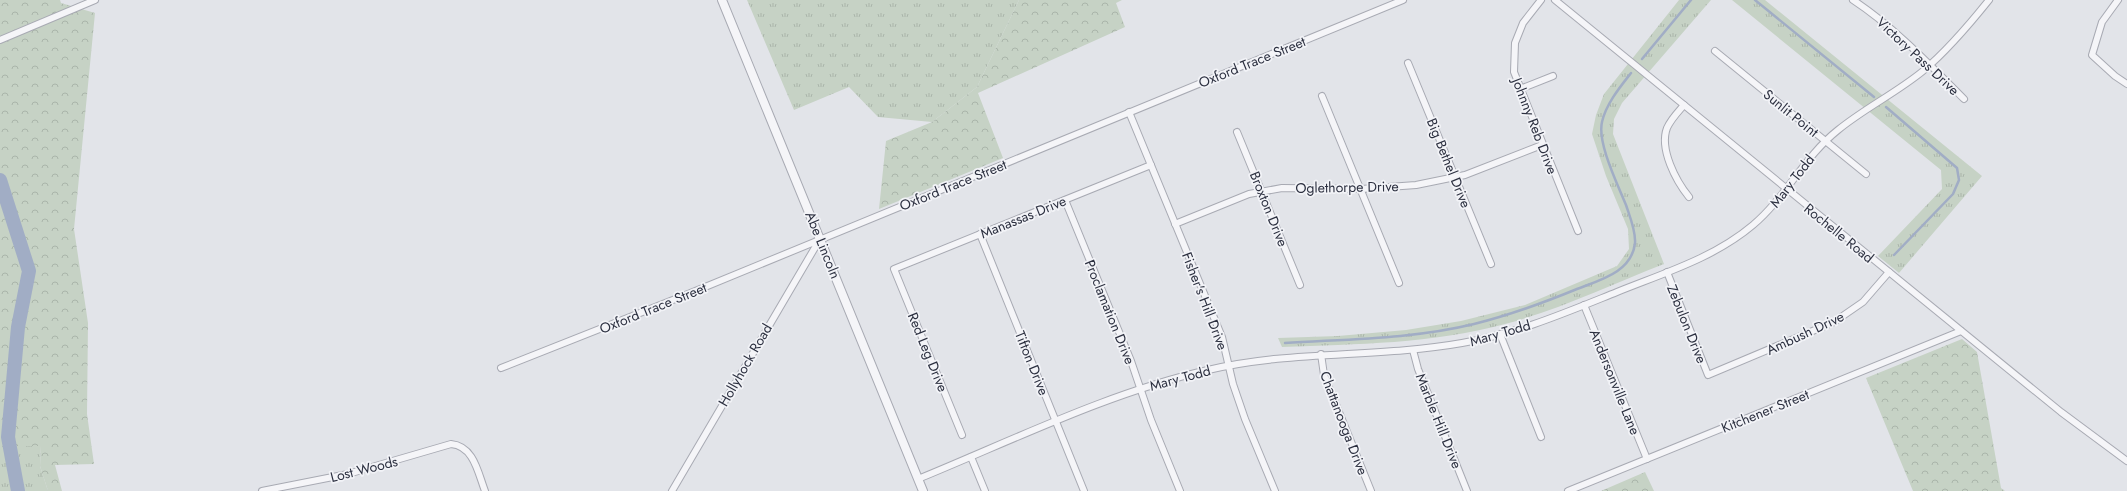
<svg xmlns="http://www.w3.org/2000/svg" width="2127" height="491" font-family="Jost,sans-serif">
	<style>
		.grass { fill: url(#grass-tufts) }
		.forest { fill: url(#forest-crowns) }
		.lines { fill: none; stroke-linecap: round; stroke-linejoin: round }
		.stream { stroke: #a1adc5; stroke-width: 2.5 }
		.river { stroke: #a1adc5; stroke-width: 14 }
		.minor-casing { stroke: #a8aab3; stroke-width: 8 }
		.tertiary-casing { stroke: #a8aab3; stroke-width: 10 }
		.minor { stroke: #f5f5f8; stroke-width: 6 }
		.tertiary { stroke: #f5f5f8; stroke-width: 8 }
		.labels { text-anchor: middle; stroke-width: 3.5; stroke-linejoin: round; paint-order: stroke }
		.street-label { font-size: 14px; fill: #2c3040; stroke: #f2f3f7 }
	</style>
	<defs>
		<pattern id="grass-tufts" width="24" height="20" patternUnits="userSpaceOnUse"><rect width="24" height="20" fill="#c6d2c5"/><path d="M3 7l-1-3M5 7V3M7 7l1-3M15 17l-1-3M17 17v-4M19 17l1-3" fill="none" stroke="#aab5aa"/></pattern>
		<pattern id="forest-crowns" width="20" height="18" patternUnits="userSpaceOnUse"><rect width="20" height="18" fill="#c6d2c5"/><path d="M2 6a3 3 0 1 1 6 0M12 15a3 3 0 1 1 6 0" fill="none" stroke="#aab5aa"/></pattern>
	</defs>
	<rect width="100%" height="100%" fill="#e2e4e9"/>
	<g class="grass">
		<path d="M747,0h272l-42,87 -45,35 -54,-5 -29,-30 -55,23z"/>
		<path d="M1679,0h32l-89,103 -8,16 -1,15 51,130c-52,20 -105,46 -159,60 -73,20 -148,20 -223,23l-4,-9 60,-2 68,-6 55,-9 64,-16 92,-39 12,-17 -1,-20 -22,-53 -14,-42 4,-19 8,-21z"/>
		<path d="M1732,0h33l217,176 -83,97 -21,-17 64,-67 -1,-19z"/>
		<path d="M0,446h41l-1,20 8,25h-48z"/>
	</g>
	<g class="forest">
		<path d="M0,0h60l1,3 34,10 -21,216 14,94 -1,91 7,50 -39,1 7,26h-14l-8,-25 1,-20h-41z"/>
		<path d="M1019,0h103l-6,3 9,24 -147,66 25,65 -124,51 7,-68 46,-19 45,-35z"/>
		<path d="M1962,339l15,13 24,136 4,3h-92l-47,-113z"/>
		<path d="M1645,472l9,19h-53z"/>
	</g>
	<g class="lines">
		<g class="stream">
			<path d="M1755,0l119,97"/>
			<path d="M1642,59l49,-59"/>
			<path d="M1886,107l71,61 2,12 -6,14 -59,61"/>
			<path d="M1285,343c63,-4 128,-4 189,-19 36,-9 69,-21 103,-35 23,-9 55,-17 58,-46 1,-12 -5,-26 -9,-38 -8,-20 -29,-62 -24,-83 4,-18 18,-35 29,-49"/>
		</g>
		<path class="river" d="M0,180l29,91 -11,56 -10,110 10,54"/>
		<defs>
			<g id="minor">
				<path d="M1541,0l-18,23 -8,20 -1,29 64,159"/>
				<path d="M1555,0l506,412 66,49"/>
				<path d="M1853,0c41,27 76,64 111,99"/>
				<path d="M2118,0l-16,22 -10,33 23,21 12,8"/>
				<path d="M0,40l95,-40"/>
				<path d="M1715,51l151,123"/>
				<path d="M1408,63l83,201"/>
				<path d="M1520,89l33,-13"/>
				<path d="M1322,96l77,187"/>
				<path d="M1684,105c-6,7 -13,14 -17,23 -8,21 9,53 22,69"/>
				<path d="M1129,112l93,225 11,47 12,35 30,72"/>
				<path d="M1237,132l63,153"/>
				<path d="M1065,200l66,161 20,59 29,71"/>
				<path d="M1175,224l74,-30 33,-6 79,1 55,-4 49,-10 77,-30"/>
				<path d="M980,234l104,257"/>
				<path d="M1667,272l41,103 126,-53 29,-20 26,-30"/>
				<path d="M1584,305l63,154"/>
				<path d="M1500,334l41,103"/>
				<path d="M1413,350l5,19 49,122"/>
				<path d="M1321,354l3,21 47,116"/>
				<path d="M501,368l187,-74 715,-294"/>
				<path d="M962,435l-68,-166 257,-104"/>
				<path d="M971,457l14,34"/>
				<path d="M918,479c93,-38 192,-87 290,-109 84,-20 169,-12 254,-27 54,-9 105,-31 155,-51 47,-19 97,-34 136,-67 33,-28 51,-68 85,-95 27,-22 58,-37 85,-59 25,-21 46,-46 66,-71"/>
				<path d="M262,491l86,-17 103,-30c23,2 27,29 34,47"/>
				<path d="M672,491l148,-252"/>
				<path d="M1568,491l393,-160"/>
			</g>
			<path id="tertiary" d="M722,0l201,491"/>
		</defs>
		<use href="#minor" class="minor-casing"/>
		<use href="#tertiary" class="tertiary-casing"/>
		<use href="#minor" class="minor"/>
		<use href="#tertiary" class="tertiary"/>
	</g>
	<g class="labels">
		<g class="street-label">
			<text transform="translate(1918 56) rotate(43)" y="5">Victory Pass Drive</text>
			<text transform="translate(1252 62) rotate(-22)" y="5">Oxford Trace Street</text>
			<text transform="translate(1791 113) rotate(39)" y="5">Sunlit Point</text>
			<text transform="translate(1535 126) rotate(69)" y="5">Johnny Reb Drive</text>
			<text transform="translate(1449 163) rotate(68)" y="5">Big Bethel Drive</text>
			<text transform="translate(1792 181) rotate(-52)" y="5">Mary Todd</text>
			<text transform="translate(953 185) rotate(-22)" y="5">Oxford Trace Street</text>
			<text transform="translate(1347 187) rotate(-1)" y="5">Oglethorpe Drive</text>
			<text transform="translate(1269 209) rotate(68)" y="5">Broxton Drive</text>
			<text transform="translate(1023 217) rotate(-22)" y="5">Manassas Drive</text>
			<text transform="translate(1839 233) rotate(39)" y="5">Rochelle Road</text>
			<text transform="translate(823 245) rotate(68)" y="5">Abe Lincoln</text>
			<text transform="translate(1205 301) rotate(69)" y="5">Fisher's Hill Drive</text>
			<text transform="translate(653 308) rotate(-22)" y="5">Oxford Trace Street</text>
			<text transform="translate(1110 312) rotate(68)" y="5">Proclamation Drive</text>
			<text transform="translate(1687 324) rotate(68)" y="5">Zebulon Drive</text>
			<text transform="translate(1500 333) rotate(-16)" y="5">Mary Todd</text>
			<text transform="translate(1805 333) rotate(-25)" y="5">Ambush Drive</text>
			<text transform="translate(928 352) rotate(68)" y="5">Red Leg Drive</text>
			<text transform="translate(1032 363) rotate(68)" y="5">Tifton Drive</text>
			<text transform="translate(745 365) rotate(-60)" y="5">Hollyhock Road</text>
			<text transform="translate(1180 378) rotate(-15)" y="5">Mary Todd</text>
			<text transform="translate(1615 382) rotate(68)" y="5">Andersonville Lane</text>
			<text transform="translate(1765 411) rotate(-22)" y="5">Kitchener Street</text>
			<text transform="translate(1439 421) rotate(68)" y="5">Marble Hill Drive</text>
			<text transform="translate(1344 423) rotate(69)" y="5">Chattanooga Drive</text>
			<text transform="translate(364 469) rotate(-14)" y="5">Lost Woods</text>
		</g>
	</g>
</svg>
